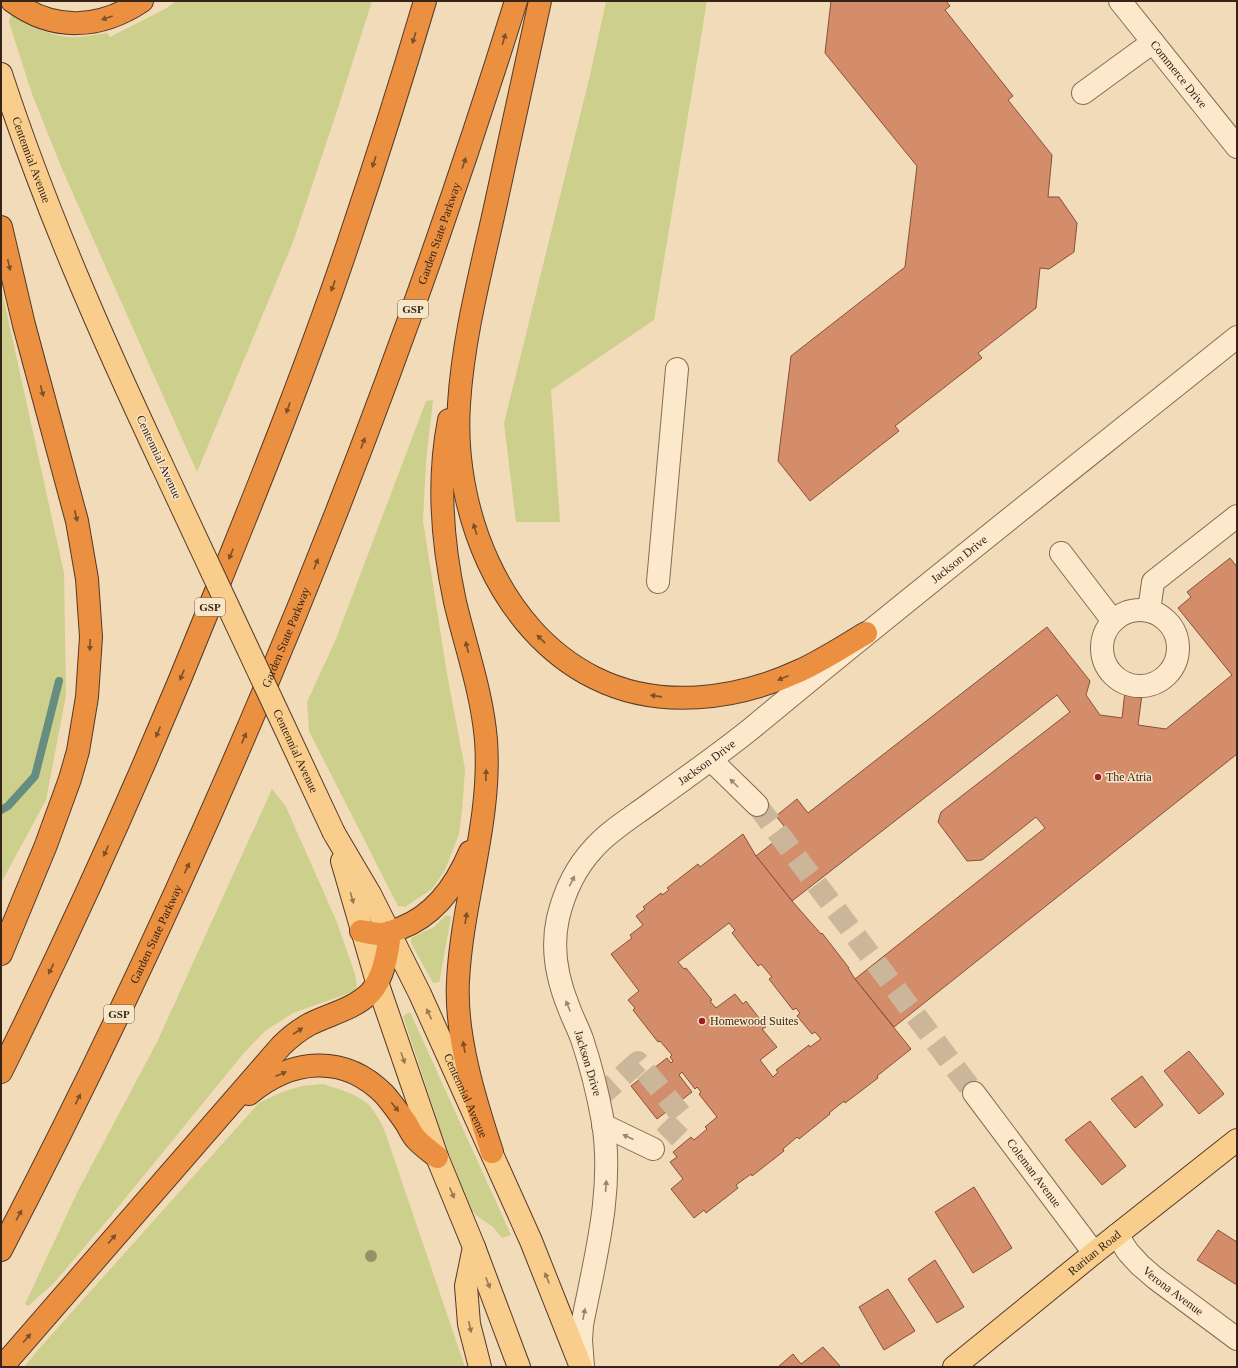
<svg xmlns="http://www.w3.org/2000/svg" width="1238" height="1368" font-family="'Times New Roman',serif">
	<style>
		.green { fill: #cdcf8d }
		.lines { fill: none; stroke-linecap: round; stroke-linejoin: round }
		.stream { stroke: #668e80; stroke-width: 8 }
		.building { fill: #d38d6b; stroke: #895037; fill-rule: evenodd }
		.minor-tunnel { stroke: #ccb699; stroke-width: 22; stroke-dasharray: 22 11; stroke-linecap: butt }
		.minor-casing { stroke: #886a53; stroke-width: 24 }
		.major-casing { stroke: #553928; stroke-width: 24 }
		.highway-casing { stroke: #553928; stroke-width: 24 }
		.minor { stroke: #fce9cc; stroke-width: 22 }
		.major { stroke: #f9cd8c; stroke-width: 22 }
		.highway { stroke: #ea9040; stroke-width: 22 }
		.major-bridge-casing { stroke: #553928; stroke-width: 24; stroke-linecap: butt }
		.major-bridge { stroke: #f9cd8c; stroke-width: 22 }
		.tree { fill: #969164 }
		.oneway { fill: #7e4f29 }
		.oneway2 { fill: #998672 }
		.oneway3 { fill: #987852 }
		.poi-dot { fill: #9c1e2a; stroke: #f8e6c9; stroke-width: 1.5 }
		.labels { text-anchor: middle; stroke-width: 3; stroke-linejoin: round; paint-order: stroke }
		.shield { fill: #f8e6c9; stroke: #705e4e; stroke-width: 1 }
		.shield-label { font-size: 11px; font-weight: bold; fill: #362419 }
		.street-label { font-size: 12px; fill: #362419; stroke: #f8e6c9 }
		.poi-label { font-size: 12px; fill: #362419; stroke: #f8e6c9; text-anchor: start }
	</style>
	<rect width="100%" height="100%" fill="#f1dbb9"/>
	<g class="green">
		<path d="M176,1h196l-34,107 -45,134 -96,230 -135,-303 -30,-75 -23,-72 2,-7c21,11 44,24 68,22 10,-1 19,-3 28,-4l3,4 57,-29z"/>
		<path d="M606,1h101l-53,319 -103,70 9,132h-44l-12,-99 87,-352z"/>
		<path d="M1,287l63,286 2,122 -20,105 -45,83z"/>
		<path d="M433,400l-7,61 -3,60 24,153 18,95 -3,42 -3,23 -14,36 -13,19 -27,18 -7,-1 -89,-175 -2,-29 29,-63 90,-238z"/>
		<path d="M272,789l13,16 51,115 19,54 2,12 -2,5 -62,22 -28,18 -22,23 -133,163 -57,67 -25,22 -3,-2 53,-113 80,-151z"/>
		<path d="M446,915l5,2 -11,61 -1,4 -6,1 -22,-40v-5l23,-11z"/>
		<path d="M410,1012l101,223 -9,3 -9,-11 -16,-11 -8,-8 -28,-77 -38,-115z"/>
		<path d="M323,1084c15,5 35,10 46,21 7,8 12,17 16,27l80,235h-441l13,-16 222,-248 23,-11 20,-6z"/>
	</g>
	<g class="lines">
		<path class="stream" d="M1,810l7,-4 27,-30 24,-95"/>
	</g>
	<g class="building">
		<path d="M831,1h115l4,5 -5,4 68,86 -5,4 44,55 -4,42h11l18,26 -3,29 -25,17 -9,-1 -4,40 -58,45 4,5 -87,68 4,5 -89,70 -32,-40 13,-105 114,-89 12,-101 -92,-113z"/>
		<path d="M1230,558l7,9v187l-343,273 -39,-48 190,-151 -9,-11 -54,43 -15,1 -29,-39 3,-10 129,-100 -13,-17 -265,206 -36,-45 32,-25 -12,-15 21,-17 11,14 239,-186 43,54 -4,14 14,20 22,3 3,-27 17,3 -4,31 28,4 66,-54 -54,-67 13,-11 -4,-5z"/>
		<path d="M743,834l13,22 36,45 29,33 1,-1 27,35h-1l7,11 56,70 -34,27 1,2 -33,25 -1,-2 -15,12 1,1 -31,25 -2,-2 -14,12 1,2 -32,25 -1,-2 -15,11 2,3 -32,25 -2,-3 -10,8 -23,-29 12,-10 -13,-17 7,-5 -4,-5 18,-15 3,3 13,-11 -2,-2 12,-10 -18,-23 2,-2 -4,-5 -2,2 -13,-17 -3,3 13,17 -35,27 -26,-33 36,-28 4,5 2,-2 -3,-4 2,-2 -12,-14 -2,1 -25,-32 2,-2 -7,-8 11,-9 -28,-37 21,-16 -2,-3 13,-10 -7,-9 9,-7 -2,-2 18,-14 1,2 7,-5 -2,-2 31,-24 2,3zM729,923l6,7 -3,3 26,33 3,-2 11,13 -3,2 24,31 3,-2 4,5 -3,3 15,18 3,-2 6,7 -11,8 -1,-2 -33,25 2,2 -5,5 -13,-17 17,-13 -15,-18 4,-2 -20,-26 -3,3 -8,-10 -19,14 -6,-7 2,-1 -26,-32 -2,1 -6,-7z"/>
		<path d="M1189,1051l35,43 -25,20 -35,-43z"/>
		<path d="M1142,1076l21,29 -28,23 -24,-29z"/>
		<path d="M1090,1121l36,45 -24,19 -37,-45z"/>
		<path d="M974,1187l38,61 -39,25 -38,-61z"/>
		<path d="M1218,1230l19,12v43l-40,-25z"/>
		<path d="M935,1260l29,47 -27,16 -29,-44z"/>
		<path d="M888,1289l27,42 -31,19 -25,-43z"/>
		<path d="M823,1347l18,20h-63l15,-13 8,10z"/>
	</g>
	<g class="lines">
		<g class="minor-tunnel">
			<path d="M757,805l217,288"/>
			<path d="M598,1098l40,-36 46,56 -31,31"/>
		</g>
		<defs>
			<g id="minor">
				<path id="s1" d="M1120,1l117,146"/>
				<path d="M1083,93l70,-51"/>
				<path d="M1061,553l52,68"/>
				<path d="M658,582l19,-213"/>
				<circle cx="1140" cy="648" r="38"/>
				<path d="M1149,611l4,-29 84,-66"/>
				<path d="M711,760l46,45"/>
				<path id="s2" d="M974,1093l120,160"/>
				<path d="M603,1125l50,24"/>
				<path id="s3" d="M1117,1235l11,17 12,13 15,13 82,61"/>
				<path id="s4" d="M583,1367l-2,-27 1,-15c13,-67 32,-134 21,-203 -5,-28 -12,-56 -21,-83 -4,-11 -9,-20 -13,-31 -12,-29 -18,-59 -11,-90 6,-25 18,-51 36,-70 16,-18 38,-31 57,-45 34,-25 69,-49 101,-75 160,-133 323,-261 485,-391"/>
			</g>
			<g id="major">
				<path id="s5" d="M1,74c44,134 100,262 160,389"/>
				<path id="s6" d="M334,833l36,61 50,100 111,247 50,126"/>
				<path d="M342,861l35,121 60,175 37,90 45,120"/>
				<path d="M474,1247l-8,39 3,38 11,43"/>
				<path id="s7" d="M954,1367l140,-114 143,-113"/>
			</g>
			<g id="highway">
				<path d="M12,1c42,31 88,28 130,0"/>
				<path d="M540,1c-15,70 -31,141 -46,211 -14,63 -31,127 -35,192 -7,103 39,226 136,274 64,32 141,22 204,-7 24,-11 45,-25 67,-38"/>
				<path d="M1,227l23,98 53,196 10,58 4,58 -4,60 -9,54 -8,28 -24,66 -45,109"/>
				<path d="M449,420c-12,61 -7,122 6,182 11,46 27,91 31,138 6,81 -24,160 -28,241 -3,55 17,119 34,171"/>
				<path d="M361,931c6,1 13,3 19,3 7,0 14,-3 21,-6 34,-13 55,-43 69,-76"/>
				<path d="M1,1072c77,-155 148,-314 213,-476 47,-116 94,-233 134,-352 27,-80 53,-162 77,-243"/>
				<path d="M249,1094c42,-35 94,-41 135,0 8,9 15,19 22,29 3,5 6,12 10,16 6,7 14,12 21,18"/>
				<path id="s8" d="M1,1250c208,-400 381,-819 515,-1249"/>
				<path d="M2,1367l279,-321c9,-9 18,-16 29,-22 20,-10 44,-15 60,-31 14,-15 18,-42 20,-61"/>
			</g>
		</defs>
		<use href="#minor" class="minor-casing"/>
		<use href="#major" class="major-casing"/>
		<use href="#highway" class="highway-casing"/>
		<use href="#minor" class="minor"/>
		<use href="#major" class="major"/>
		<use href="#highway" class="highway"/>
		<defs>
			<g id="major-bridge">
				<path id="s9" d="M161,463l173,370"/>
			</g>
		</defs>
		<use href="#major-bridge" class="major-bridge-casing"/>
		<use href="#major-bridge" class="major-bridge"/>
	</g>
	<circle class="tree" cx="371" cy="1256" r="6"/>
	<defs><path id="oneway-solid" d="M-6-.8H1V-3.2L6.5 0L1 3.2V.8H-6Z"/></defs>
	<g class="oneway">
		<use href="#oneway-solid" transform="translate(107 18) rotate(161)"/>
		<use href="#oneway-solid" transform="translate(414 38) rotate(107)"/>
		<use href="#oneway-solid" transform="translate(504 39) rotate(-73)"/>
		<use href="#oneway-solid" transform="translate(374 162) rotate(108)"/>
		<use href="#oneway-solid" transform="translate(464 163) rotate(-71)"/>
		<use href="#oneway-solid" transform="translate(9 265) rotate(77)"/>
		<use href="#oneway-solid" transform="translate(333 286) rotate(110)"/>
		<use href="#oneway-solid" transform="translate(42 391) rotate(75)"/>
		<use href="#oneway-solid" transform="translate(288 408) rotate(110)"/>
		<use href="#oneway-solid" transform="translate(363 443) rotate(-69)"/>
		<use href="#oneway-solid" transform="translate(76 516) rotate(77)"/>
		<use href="#oneway-solid" transform="translate(475 529) rotate(-107)"/>
		<use href="#oneway-solid" transform="translate(231 554) rotate(112)"/>
		<use href="#oneway-solid" transform="translate(316 564) rotate(-68)"/>
		<use href="#oneway-solid" transform="translate(541 639) rotate(-136)"/>
		<use href="#oneway-solid" transform="translate(90 645) rotate(92)"/>
		<use href="#oneway-solid" transform="translate(467 647) rotate(-104)"/>
		<use href="#oneway-solid" transform="translate(182 675) rotate(112)"/>
		<use href="#oneway-solid" transform="translate(783 678) rotate(158)"/>
		<use href="#oneway-solid" transform="translate(656 696) rotate(-172)"/>
		<use href="#oneway-solid" transform="translate(158 732) rotate(113)"/>
		<use href="#oneway-solid" transform="translate(244 738) rotate(-67)"/>
		<use href="#oneway-solid" transform="translate(486 775) rotate(-88)"/>
		<use href="#oneway-solid" transform="translate(106 851) rotate(114)"/>
		<use href="#oneway-solid" transform="translate(187 868) rotate(-65)"/>
		<use href="#oneway-solid" transform="translate(466 918) rotate(-81)"/>
		<use href="#oneway-solid" transform="translate(51 969) rotate(116)"/>
		<use href="#oneway-solid" transform="translate(298 1031) rotate(-33)"/>
		<use href="#oneway-solid" transform="translate(464 1047) rotate(-100)"/>
		<use href="#oneway-solid" transform="translate(281 1074) rotate(-22)"/>
		<use href="#oneway-solid" transform="translate(78 1099) rotate(-64)"/>
		<use href="#oneway-solid" transform="translate(395 1107) rotate(51)"/>
		<use href="#oneway-solid" transform="translate(19 1215) rotate(-62)"/>
		<use href="#oneway-solid" transform="translate(112 1239) rotate(-49)"/>
		<use href="#oneway-solid" transform="translate(27 1338) rotate(-49)"/>
	</g>
	<g class="oneway2">
		<use href="#oneway-solid" transform="translate(734 783) rotate(-135)"/>
		<use href="#oneway-solid" transform="translate(572 881) rotate(-63)"/>
		<use href="#oneway-solid" transform="translate(568 1006) rotate(-112)"/>
		<use href="#oneway-solid" transform="translate(628 1137) rotate(-155)"/>
		<use href="#oneway-solid" transform="translate(606 1186) rotate(-86)"/>
		<use href="#oneway-solid" transform="translate(584 1314) rotate(-79)"/>
	</g>
	<g class="oneway3">
		<use href="#oneway-solid" transform="translate(352 898) rotate(74)"/>
		<use href="#oneway-solid" transform="translate(429 1014) rotate(-115)"/>
		<use href="#oneway-solid" transform="translate(403 1058) rotate(71)"/>
		<use href="#oneway-solid" transform="translate(452 1193) rotate(67)"/>
		<use href="#oneway-solid" transform="translate(547 1278) rotate(-112)"/>
		<use href="#oneway-solid" transform="translate(488 1283) rotate(69)"/>
		<use href="#oneway-solid" transform="translate(470 1327) rotate(78)"/>
	</g>
	<g class="poi-dot">
		<circle cx="1098" cy="777" r="4"/>
		<circle cx="702" cy="1021" r="4"/>
	</g>
	<g class="labels">
		<g class="shield">
			<rect x="398" y="300" width="30" height="18" rx="3"/>
			<rect x="195" y="598" width="30" height="18" rx="3"/>
			<rect x="104" y="1005" width="30" height="18" rx="3"/>
		</g>
		<g class="shield-label">
			<text x="413" y="313">GSP</text>
			<text x="210" y="611">GSP</text>
			<text x="119" y="1018">GSP</text>
		</g>
		<g class="street-label">
			<text dy="4" stroke="none"><textPath href="#s1" startOffset="94">Commerce Drive</textPath></text>
			<text dy="4" stroke="none"><textPath href="#s5" startOffset="91">Centennial Avenue</textPath></text>
			<text dy="4" stroke="none"><textPath href="#s8" startOffset="1108">Garden State Parkway</textPath></text>
			<text transform="translate(159 457) rotate(65)" y="4">Centennial Avenue</text>
			<text dy="4" stroke="none"><textPath href="#s4" startOffset="1004">Jackson Drive</textPath></text>
			<text dy="4" stroke="none"><textPath href="#s8" startOffset="676">Garden State Parkway</textPath></text>
			<text dy="4" stroke="none"><textPath href="#s9" startOffset="318">Centennial Avenue</textPath></text>
			<text dy="4" stroke="none"><textPath href="#s4" startOffset="680">Jackson Drive</textPath></text>
			<text dy="4" stroke="none"><textPath href="#s8" startOffset="352">Garden State Parkway</textPath></text>
			<text transform="translate(588 1063) rotate(73)" y="4">Jackson Drive</text>
			<text dy="4" stroke="none"><textPath href="#s6" startOffset="294">Centennial Avenue</textPath></text>
			<text dy="4" stroke="none"><textPath href="#s2" startOffset="100">Coleman Avenue</textPath></text>
			<text dy="4" stroke="none"><textPath href="#s7" startOffset="181">Raritan Road</textPath></text>
			<text dy="4" stroke="none"><textPath href="#s3" startOffset="80">Verona Avenue</textPath></text>
		</g>
		<g class="poi-label">
			<text x="1106" y="781">The Atria</text>
			<text x="710" y="1025">Homewood Suites</text>
		</g>
	</g>
	<rect width="1238" height="1368" fill="none" stroke="#362419" stroke-width="4"/>
</svg>
